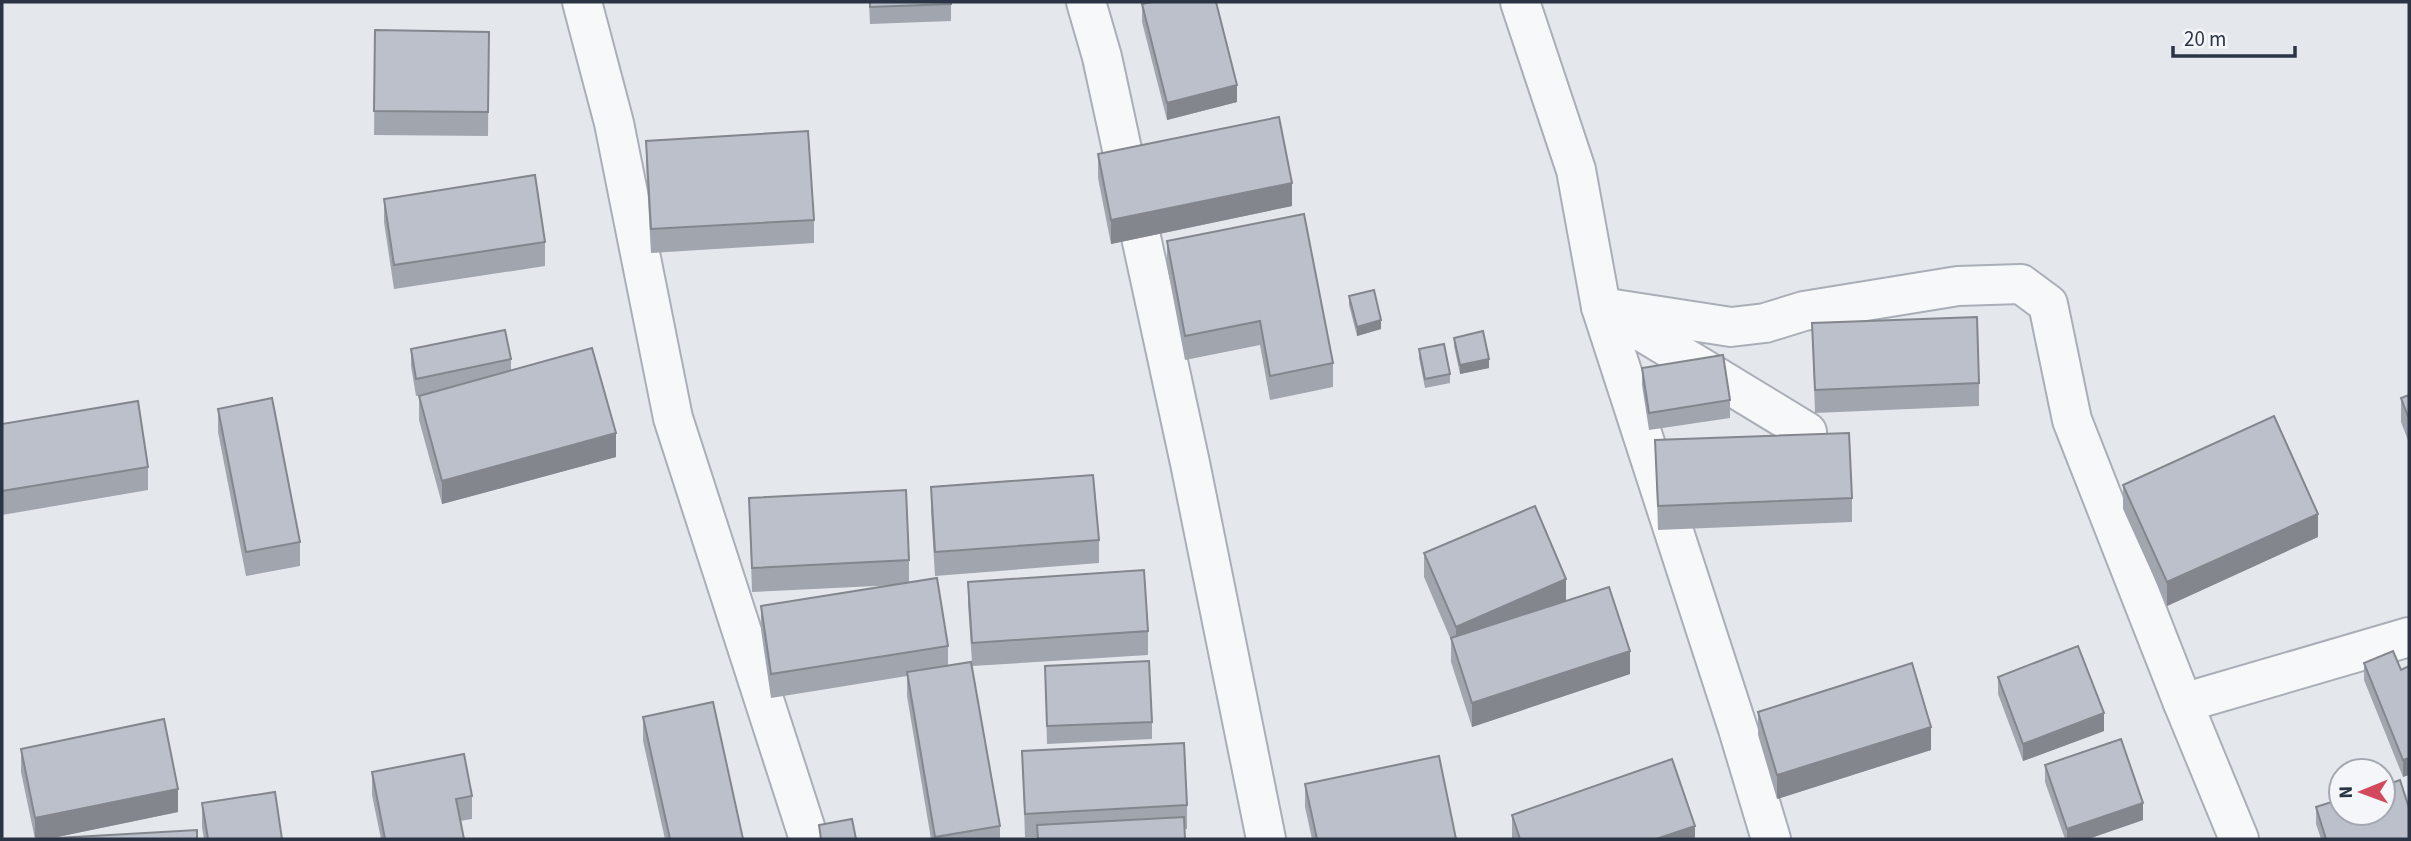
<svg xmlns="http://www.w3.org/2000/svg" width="2411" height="841" font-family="'Source Sans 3',sans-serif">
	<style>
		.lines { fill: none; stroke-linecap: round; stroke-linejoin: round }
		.street-casing { stroke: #a9aeb7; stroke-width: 42 }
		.street { stroke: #f7f8fa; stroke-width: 38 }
		.wall { fill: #a1a5ae }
		.shaded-wall { fill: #83868d }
		.building { fill: #bbc0ca; stroke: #83868d; stroke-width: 2 }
	</style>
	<rect width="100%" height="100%" fill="#e4e7ec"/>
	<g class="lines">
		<defs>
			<g id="street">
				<path d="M582,2l32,121 59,295 136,421"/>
				<path d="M1086,2l16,55 88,406 76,376"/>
				<path d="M1520,2l56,168 25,137 137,422 33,110"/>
				<path d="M1601,307l130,20 34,-4 39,-12 154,-25 63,-2 27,20 24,116 111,283"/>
				<path d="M1618,317l189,115"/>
				<path d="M2239,839l-56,-136 226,-66"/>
			</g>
		</defs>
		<use href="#street" class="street-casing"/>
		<use href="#street" class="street"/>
	</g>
	<g class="wall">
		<path d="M869,2h82v19l-81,3z"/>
		<path d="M1142,4l95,98 -70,18 -25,-98z"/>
		<path d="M375,30l114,2 -1,104 -114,-1z"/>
		<path d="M646,141l168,79v23l-163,10 -5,-89z"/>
		<path d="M1098,154l194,52 -181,38 -13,-66z"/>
		<path d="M384,199l161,43v24l-151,23 -10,-67z"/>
		<path d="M1167,241l166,122v24l-63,13 -10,-55 -75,15 -18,-95z"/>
		<path d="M1349,296l32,33 -24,7 -8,-31z"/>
		<path d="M1812,323l167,60v23l-164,7z"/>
		<path d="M1454,338l35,30 -29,6 -6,-28z"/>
		<path d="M411,349l100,10v12l105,86 -174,47 -23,-84v-24l16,-4 -19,4 -5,-30z"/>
		<path d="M1419,349l31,25v9l-25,5 -6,-30z"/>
		<path d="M1642,368l88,32v18l-81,12 -7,-45z"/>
		<path d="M2409,395v48l-8,-21v-24z"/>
		<path d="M218,409l82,133v24l-54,10 -28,-144z"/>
		<path d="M2,424l146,43v23l-146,25z"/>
		<path d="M1655,440l197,58v24l-194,8z"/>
		<path d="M2123,485l195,52 -151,69 -44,-97z"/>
		<path d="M931,487l168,53v23l-164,13 -4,-65z"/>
		<path d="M749,498l160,62v23l39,63v20l24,-4 -4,-57v-23l180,49v24l-176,11 28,160v13h-69l-24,-143v-20l-136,22 -10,-68v-24l135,-21 -144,7z"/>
		<path d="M1424,553l142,48 64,73 -158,53 -21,-65v-22l-27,-63z"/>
		<path d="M2364,663l37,7 8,-4 -6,111 -39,-97z"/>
		<path d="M1045,666l107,56v17l-105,5z"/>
		<path d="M1998,677l106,54 -81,30 -25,-67z"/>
		<path d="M1758,712l173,38 -154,49 -19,-64z"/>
		<path d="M643,717l100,122h-78l-22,-98z"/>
		<path d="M21,749l157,63 -126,26 145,1h-162l-14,-67z"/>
		<path d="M1022,751l165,54v24h-3l1,10h-148v-2h-12z"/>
		<path d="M2045,765l98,55 -55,19h-23l-20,-57z"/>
		<path d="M372,772l100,24v23l-12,2 4,18h-83l-9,-44z"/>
		<path d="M1305,784l151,55h-144l-7,-32z"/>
		<path d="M202,803l80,36h-78l-2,-12z"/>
		<path d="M2316,807l93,32h-88l-5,-15z"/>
		<path d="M1512,815l183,24h-183z"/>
	</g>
	<g class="shaded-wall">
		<path d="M1237,85v17l-70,18v-17z"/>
		<path d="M1292,183v23l-181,38v-24z"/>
		<path d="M1381,320v9l-24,7v-9z"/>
		<path d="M1489,359v9l-29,6v-9z"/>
		<path d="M616,433v24l-174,47v-23z"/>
		<path d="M2318,514v23l-151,69v-24z"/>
		<path d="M1566,579v24l-110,48v-24z"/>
		<path d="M1630,651v23l-158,53v-24z"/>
		<path d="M2104,713v18l-81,30v-17z"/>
		<path d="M1931,727v23l-154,49v-24z"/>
		<path d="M2409,758v17l-6,2v-17z"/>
		<path d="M178,789v23l-130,27h-13v-21z"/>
		<path d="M2143,803v17l-55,19h-21v-10z"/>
		<path d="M1695,826v13h-39z"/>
	</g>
	<g class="building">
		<path d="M870,2h81v2l-81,3z"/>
		<path d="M1152,2h64l21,83 -70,18 -25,-99z"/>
		<path d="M375,30l114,2 -1,80 -114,-1z"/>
		<path d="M1279,117l13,66 -181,37 -13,-66z"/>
		<path d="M808,131l6,89 -163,9 -5,-88z"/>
		<path d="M535,175l10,67 -151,23 -10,-66z"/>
		<path d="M1304,214l29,149 -63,13 -10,-55 -75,15 -18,-95z"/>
		<path d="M1374,290l7,30 -24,7 -8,-31z"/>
		<path d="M1977,317l2,66 -164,7 -3,-67z"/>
		<path d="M505,330l6,29 -95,20 -5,-30z"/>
		<path d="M1483,331l6,28 -29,6 -6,-27z"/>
		<path d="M1444,344l6,30 -25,5 -6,-30z"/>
		<path d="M592,348l24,85 -174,48 -23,-85z"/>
		<path d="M1723,355l7,45 -81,13 -7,-45z"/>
		<path d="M2409,395v24l-8,-21z"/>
		<path d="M272,398l28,144 -54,10 -28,-143z"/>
		<path d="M138,401l10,66 -146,24v-67z"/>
		<path d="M2274,416l44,98 -151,68 -44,-97z"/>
		<path d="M1849,433l3,65 -194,8 -3,-66z"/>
		<path d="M1093,475l6,65 -164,12 -4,-65z"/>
		<path d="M906,490l3,70 -157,8 -3,-70z"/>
		<path d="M1535,506l31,73 -110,48 -32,-74z"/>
		<path d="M1144,570l4,61 -176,12 -4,-61z"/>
		<path d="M937,578l11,68 -177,28 -10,-68z"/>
		<path d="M1609,587l21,64 -158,52 -21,-65z"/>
		<path d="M2078,646l26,67 -81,31 -25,-67z"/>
		<path d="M2393,651l8,19 8,-4v92l-6,2 -39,-97z"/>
		<path d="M1149,661l3,61 -105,4 -2,-60z"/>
		<path d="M971,662l29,164 -65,11 -28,-165z"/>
		<path d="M1912,663l19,64 -154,48 -19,-63z"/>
		<path d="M713,702l30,137h-73l-27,-122z"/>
		<path d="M164,719l14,70 -143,29 -14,-69z"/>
		<path d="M2121,739l22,64 -76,26 -22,-64z"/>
		<path d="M1184,743l3,62 -162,9 -3,-63z"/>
		<path d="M464,754l8,42 -16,3 8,40h-79l-13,-67z"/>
		<path d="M1439,756l17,83h-139l-12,-55z"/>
		<path d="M1672,759l23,67 -39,13h-136l-8,-24z"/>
		<path d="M2400,780l9,28v31h-83l-10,-32 25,-8v14h42v-27z"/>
		<path d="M275,792l7,47h-74l-6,-36z"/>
		<path d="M1184,817l1,22h-147l-1,-14z"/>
		<path d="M852,819l4,20h-35l-2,-14z"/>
		<path d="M197,830v9h-158z"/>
	</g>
	<rect width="2411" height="841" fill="none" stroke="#2b3445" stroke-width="7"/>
	<g transform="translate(2362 792) rotate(269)"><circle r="33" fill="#f4f6f9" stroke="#a4a8b1" stroke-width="2"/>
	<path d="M0-5L12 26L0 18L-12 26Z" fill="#d1495b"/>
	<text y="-10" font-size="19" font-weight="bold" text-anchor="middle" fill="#2b3445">N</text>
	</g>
	<path d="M2173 46v10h122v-10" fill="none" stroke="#2b3445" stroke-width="3.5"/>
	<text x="2184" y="46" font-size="21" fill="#2b3445" stroke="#f4f6f9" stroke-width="5" paint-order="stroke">20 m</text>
</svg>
